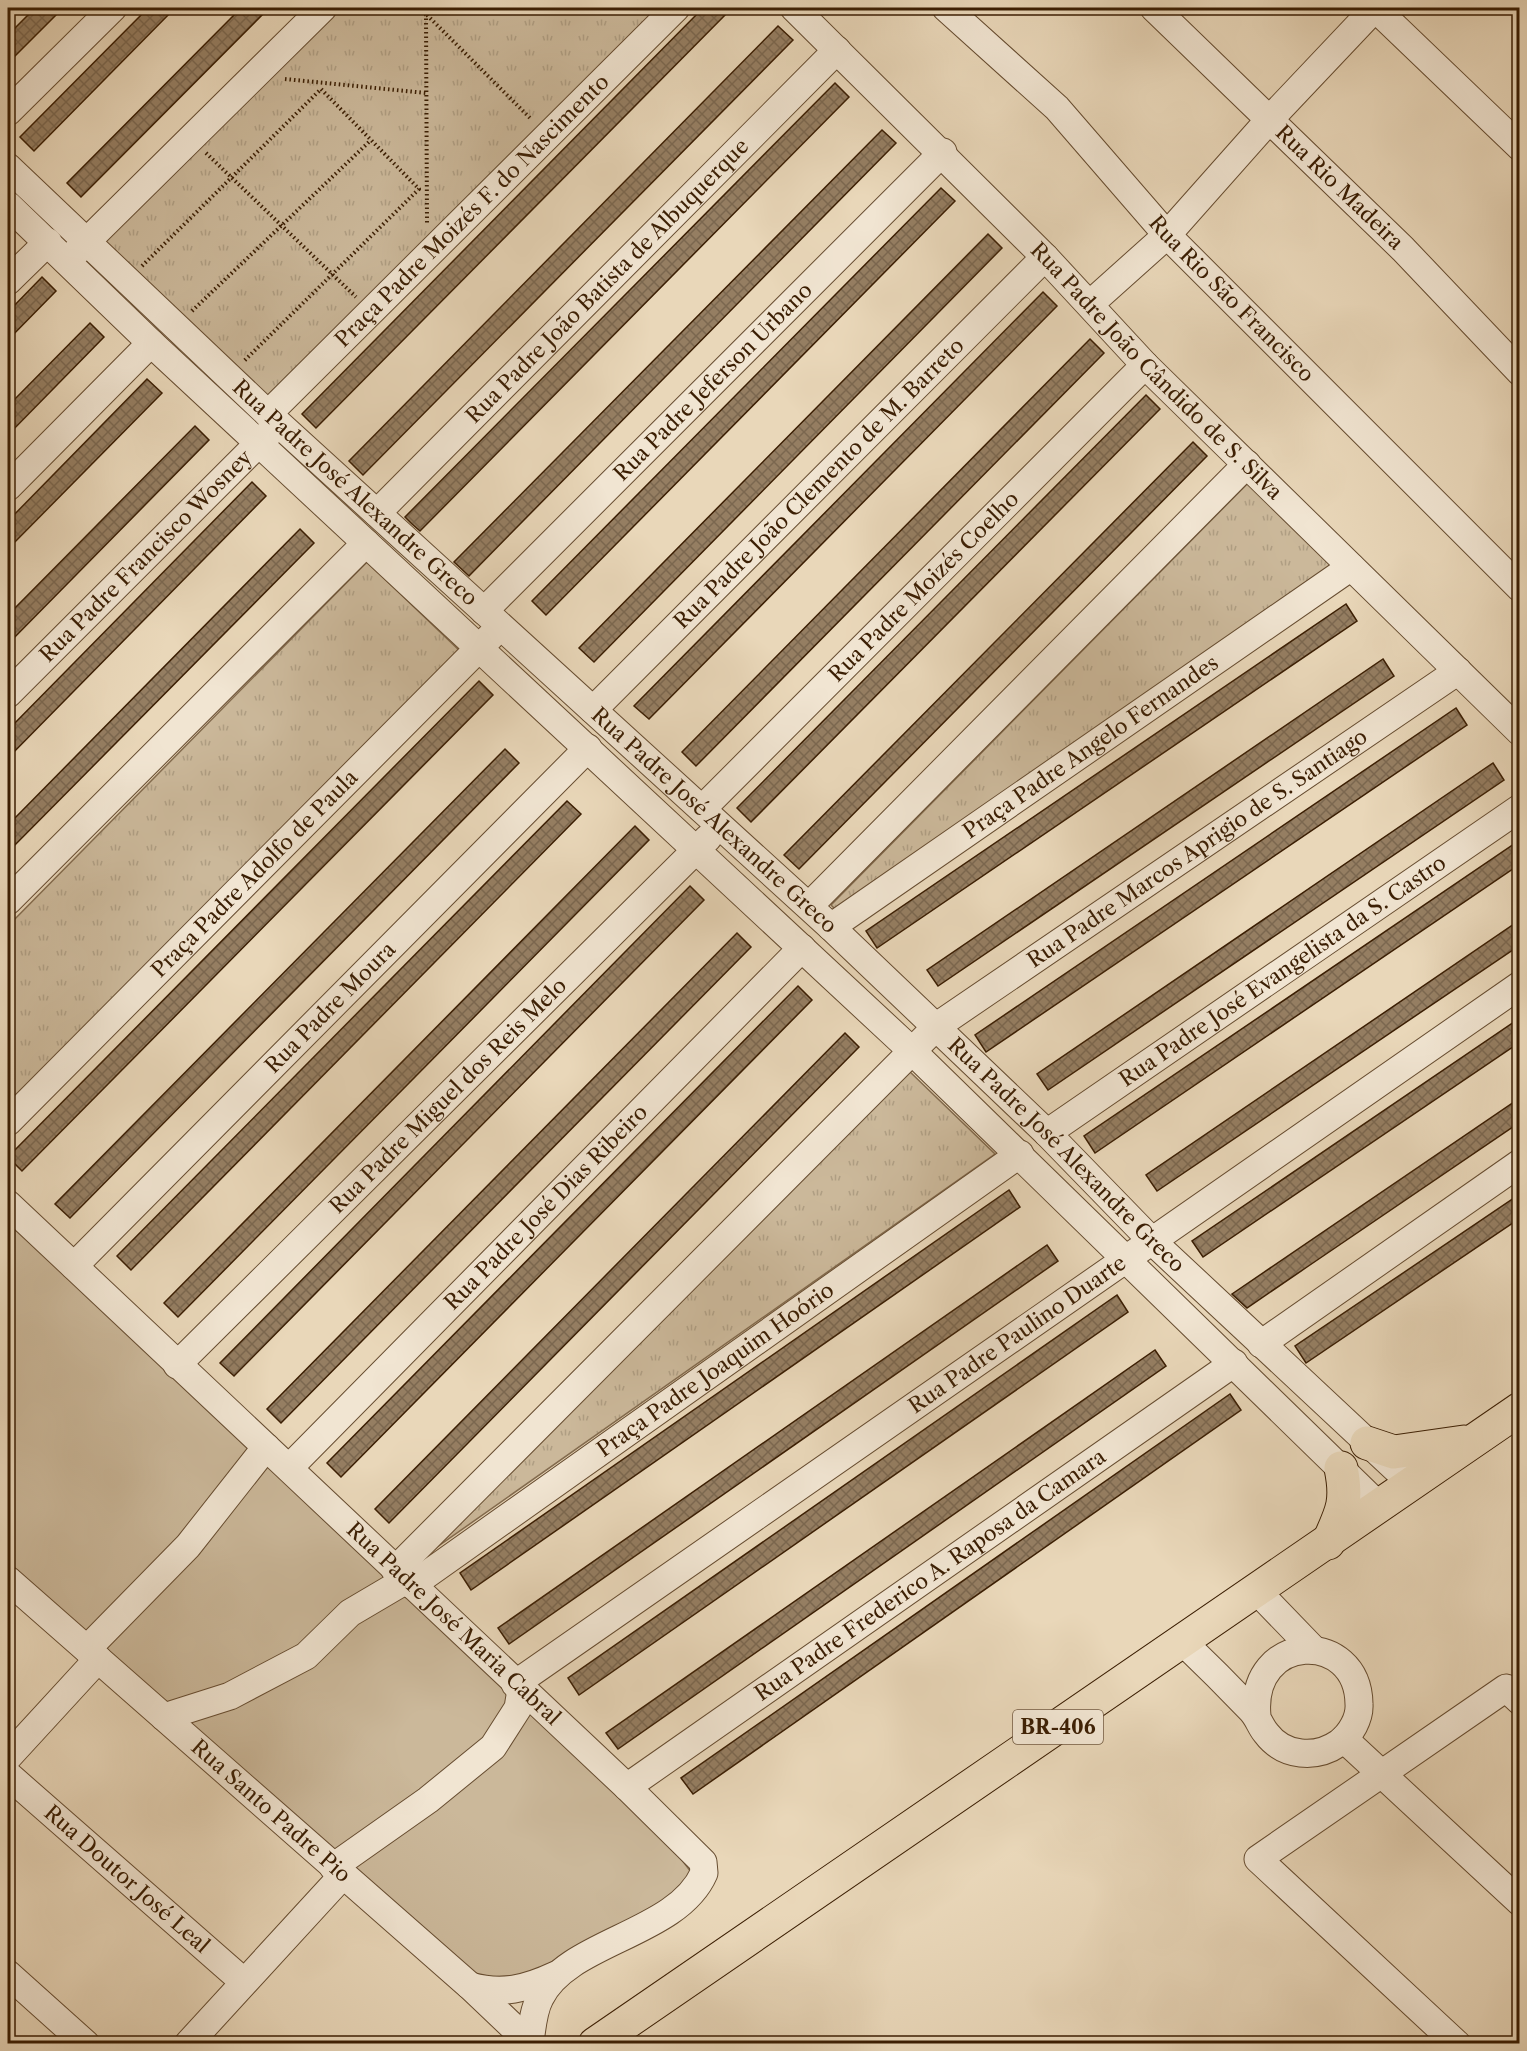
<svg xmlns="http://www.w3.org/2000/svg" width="1527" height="2051" font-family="'Libre Caslon Text',serif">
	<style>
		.green { fill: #cbb89a; stroke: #836b4e; stroke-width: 1.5 }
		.park { fill: url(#park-tufts); stroke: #836b4e; stroke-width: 1.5 }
		.building { fill: url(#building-cross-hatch); stroke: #3b1e03; stroke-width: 1.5 }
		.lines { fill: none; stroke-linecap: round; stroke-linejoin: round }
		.minor-casing { stroke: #664c30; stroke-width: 29 }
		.major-casing { stroke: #3b1e03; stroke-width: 35 }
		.path { stroke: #3b1e03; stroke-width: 4; stroke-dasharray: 1.5 3; stroke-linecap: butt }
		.minor { stroke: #f1e5d2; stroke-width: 27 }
		.major { stroke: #e9d7b9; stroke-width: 33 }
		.labels { text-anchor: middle; stroke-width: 5; stroke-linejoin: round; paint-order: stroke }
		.shield { fill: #f1e5d2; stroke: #725a41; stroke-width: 1.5 }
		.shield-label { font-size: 20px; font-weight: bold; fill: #3b1e03 }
		.street-label { font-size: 21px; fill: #3b1e03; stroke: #f1e5d2 }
	</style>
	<defs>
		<pattern id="park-tufts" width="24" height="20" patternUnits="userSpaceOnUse" patternTransform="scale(1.5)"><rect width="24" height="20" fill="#cbb89a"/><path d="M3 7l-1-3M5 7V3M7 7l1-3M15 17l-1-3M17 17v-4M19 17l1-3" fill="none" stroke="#af9e83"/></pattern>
		<pattern id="building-cross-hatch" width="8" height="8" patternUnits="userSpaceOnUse" patternTransform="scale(1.5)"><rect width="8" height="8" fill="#957e62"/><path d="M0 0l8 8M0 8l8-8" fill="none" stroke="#7b674f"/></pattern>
	</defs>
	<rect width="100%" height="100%" fill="#e9d7b9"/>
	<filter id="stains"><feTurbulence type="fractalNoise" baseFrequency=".00333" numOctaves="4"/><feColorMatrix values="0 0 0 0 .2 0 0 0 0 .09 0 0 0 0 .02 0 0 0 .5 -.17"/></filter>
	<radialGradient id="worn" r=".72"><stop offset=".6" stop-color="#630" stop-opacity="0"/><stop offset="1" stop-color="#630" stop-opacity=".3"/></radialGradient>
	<path class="green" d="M8,1221l659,619 24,32 -9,18 -151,85 -58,3 -465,-413z"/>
	<g class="park">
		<path d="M336,8h323l-391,391 -167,-154z"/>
		<path d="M1250,481l83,83 -496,347 -6,-6z"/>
		<path d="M367,562l95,91 -454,451v-178z"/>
		<path d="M908,1070l87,84 -575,405z"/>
	</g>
	<g class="building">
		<path d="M35,8h28l-55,55v-28z"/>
		<path d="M148,8h27l-141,143 -14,-14z"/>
		<path d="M241,8h28l-188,189 -14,-14z"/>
		<path d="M703,8h29l-416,420 -14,-14z"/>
		<path d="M778,26l15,14 -430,435 -14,-14z"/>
		<path d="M835,83l14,14 -429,434 -8,-7 -7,-7z"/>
		<path d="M882,130l14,13 -372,377 -55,56 -15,-14z"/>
		<path d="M941,188l14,13 -409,414 -14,-14z"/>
		<path d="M988,234l14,14 -408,414 -15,-14z"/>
		<path d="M42,277l14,14 -48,49v-28z"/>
		<path d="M1043,292l14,14 -408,413 -15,-13z"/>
		<path d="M90,323l14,14 -96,98v-29z"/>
		<path d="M1090,339l14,14 -408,413 -14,-14z"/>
		<path d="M147,379l15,14 -154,156v-28z"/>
		<path d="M1146,395l14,14 -409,413 -14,-14z"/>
		<path d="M195,426l14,14 -201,204v-29z"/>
		<path d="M1193,442l14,14 -408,413 -15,-14z"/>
		<path d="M252,482l14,14 -258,262v-28z"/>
		<path d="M300,529l14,14 -306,309v-27z"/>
		<path d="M1346,604l11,17 -480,327 -11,-17z"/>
		<path d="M1383,659l11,17 -456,310 -11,-16z"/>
		<path d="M479,681l14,14 -471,476 -14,-14z"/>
		<path d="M1456,708l11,17 -481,327 -11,-17z"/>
		<path d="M505,749l14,14 -449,455 -15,-14z"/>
		<path d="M1493,763l11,17 -456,310 -11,-16z"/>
		<path d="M567,801l14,13 -450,456 -14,-14z"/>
		<path d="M635,826l14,14 -471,477 -14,-14z"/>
		<path d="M1520,840v24l-425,289 -11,-17z"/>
		<path d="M690,886l14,14 -470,476 -14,-13z"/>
		<path d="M1520,920v25l-363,246 -11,-16z"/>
		<path d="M737,933l14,14 -470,476 -14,-14z"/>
		<path d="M798,986l14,14 -471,477 -14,-14z"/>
		<path d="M1520,1018v24l-317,215 -11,-16z"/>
		<path d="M845,1033l14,14 -470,476 -14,-14z"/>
		<path d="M1520,1098v24l-213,145 -60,41 -15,-14z"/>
		<path d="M1009,1190l11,17 -549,383 -11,-17z"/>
		<path d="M1520,1194v24l-214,145 -11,-17z"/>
		<path d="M1047,1245l11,16 -549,383 -11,-16z"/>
		<path d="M1117,1295l11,17 -549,383 -11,-17z"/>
		<path d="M1155,1350l11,16 -548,383 -12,-16z"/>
		<path d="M1230,1394l11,16 -548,384 -12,-16z"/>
	</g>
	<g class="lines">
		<defs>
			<g id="minor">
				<path id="s1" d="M794,8l251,249 100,108 375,367"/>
				<path id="s2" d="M946,8l111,100 110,127 353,353"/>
				<path id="s3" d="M1154,8l249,241 117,123"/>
				<path d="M1375,8l145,139"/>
				<path d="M8,112l105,-104"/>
				<path id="s4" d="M8,167l260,247 563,513 216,206 105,108 259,242"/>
				<path d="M8,205l143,138 760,707 468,456"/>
				<path d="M72,256l251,-248"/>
				<path d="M8,281l40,-39"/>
				<path d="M1090,304l77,-69 103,-116 105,-111"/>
				<path id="s5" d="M268,414l408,-406"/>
				<path d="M8,487l143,-144"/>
				<path id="s6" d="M377,513l460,-463"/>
				<path id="s7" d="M484,611l459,-459"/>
				<path id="s8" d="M8,694l264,-264"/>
				<path id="s9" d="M593,710l452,-453"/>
				<path id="s10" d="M702,809l443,-444"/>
				<path d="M8,901l358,-358"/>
				<path d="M809,906l438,-442"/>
				<path id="s11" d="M831,927l520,-360"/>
				<path id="s12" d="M8,1122l483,-486"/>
				<path id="s13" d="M1047,1133l473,-325"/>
				<path id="s14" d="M8,1204l619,583 76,75 1,11c-27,62 -137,68 -164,125 -7,13 -8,30 -10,45"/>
				<path id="s15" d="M74,1266l514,-518"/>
				<path d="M1261,1344l259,-181"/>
				<path id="s16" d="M177,1365l531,-527"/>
				<path id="s17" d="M289,1468l513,-520"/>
				<path id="s18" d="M395,1570l542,-544 521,-355"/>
				<path id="s19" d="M8,1580l462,406 61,58"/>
				<path id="s20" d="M412,1585l608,-431"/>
				<path d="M1257,1591l57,59"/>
				<path d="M1183,1642c23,22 46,45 68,68 7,7 9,16 15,23 18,24 50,26 73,10 12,-9 21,-25 20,-39 -1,-75 -110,-72 -102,12"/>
				<path d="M87,1649l101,-103 78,-99"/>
				<path id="s21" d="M515,1684l1005,-699"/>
				<path d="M164,1717l66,-21 76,-40 44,-43 56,-33"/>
				<path d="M1344,1739l176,163"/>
				<path d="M8,1757l90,-98"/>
				<path id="s22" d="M8,1775l236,207"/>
				<path id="s23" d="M627,1787l607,-424"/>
				<path d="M333,1867l95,-67 65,-53 25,-39 3,-18"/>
				<path d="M8,1974l78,70"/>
				<path d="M470,1986c32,9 56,3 86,-11"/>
				<path d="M188,2044l155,-169"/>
				<path d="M1457,2044l-199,-185 248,-171 14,13"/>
			</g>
			<g id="major">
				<path d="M1367,1443l27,9 70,-10"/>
				<path d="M1328,1543c14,-31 20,-41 13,-75"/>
				<path d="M595,2044l925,-635"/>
			</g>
		</defs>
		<use href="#minor" class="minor-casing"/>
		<use href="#major" class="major-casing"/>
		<g class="path">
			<path d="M419,8l7,7 1,208"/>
			<path d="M427,15l105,105"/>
			<path d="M285,79l141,14"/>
			<path d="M206,153l150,144"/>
			<path d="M142,266l179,-177 98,100 -175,172"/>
			<path d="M192,311l179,-171"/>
		</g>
		<use href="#minor" class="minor"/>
		<use href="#major" class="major"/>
	</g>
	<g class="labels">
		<rect class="shield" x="1013" y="1710" width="90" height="34" rx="4.5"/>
		<g class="shield-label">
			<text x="1058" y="1734">BR-406</text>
		</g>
		<g class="street-label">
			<text dy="7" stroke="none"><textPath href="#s3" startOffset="258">Rua Rio Madeira</textPath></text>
			<text dy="7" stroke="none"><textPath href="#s5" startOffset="288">Praça Padre Moizés F. do Nascimento</textPath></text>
			<text dy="7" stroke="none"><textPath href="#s6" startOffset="327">Rua Padre João Batista de Albuquerque</textPath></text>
			<text dy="7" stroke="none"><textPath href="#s2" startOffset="408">Rua Rio São Francisco</textPath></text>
			<text dy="7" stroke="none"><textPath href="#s1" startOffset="513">Rua Padre João Cândido de S. Silva</textPath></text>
			<text dy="7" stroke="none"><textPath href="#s7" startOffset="324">Rua Padre Jeferson Urbano</textPath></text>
			<text dy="7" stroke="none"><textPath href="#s9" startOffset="320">Rua Padre João Clemento de M. Barreto</textPath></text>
			<text dy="7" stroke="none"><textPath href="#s4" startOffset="476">Rua Padre José Alexandre Greco</textPath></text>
			<text dy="7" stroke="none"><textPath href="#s8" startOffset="195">Rua Padre Francisco Wosney</textPath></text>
			<text dy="7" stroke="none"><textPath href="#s10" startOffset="314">Rua Padre Moizés Coelho</textPath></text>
			<text dy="7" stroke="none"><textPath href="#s11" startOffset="316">Praça Padre Angelo Fernandes</textPath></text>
			<text dy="7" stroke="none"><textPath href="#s4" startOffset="962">Rua Padre José Alexandre Greco</textPath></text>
			<text dy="7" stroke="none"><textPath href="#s18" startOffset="1083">Rua Padre Marcos Aprigio de S. Santiago</textPath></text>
			<text dy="7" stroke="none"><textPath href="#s12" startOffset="350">Praça Padre Adolfo de Paula</textPath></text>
			<text dy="7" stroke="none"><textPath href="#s13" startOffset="286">Rua Padre José Evangelista da S. Castro</textPath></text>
			<text dy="7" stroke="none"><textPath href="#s15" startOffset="364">Rua Padre Moura</textPath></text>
			<text dy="7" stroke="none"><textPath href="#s16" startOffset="382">Rua Padre Miguel dos Reis Melo</textPath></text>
			<text dy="7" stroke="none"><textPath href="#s4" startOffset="1448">Rua Padre José Alexandre Greco</textPath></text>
			<text dy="7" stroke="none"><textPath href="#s17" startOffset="366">Rua Padre José Dias Ribeiro</textPath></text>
			<text dy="7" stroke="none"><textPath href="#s21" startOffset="612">Rua Padre Paulino Duarte</textPath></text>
			<text dy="7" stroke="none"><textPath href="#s20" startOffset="372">Praça Padre Joaquim Hoório</textPath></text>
			<text dy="7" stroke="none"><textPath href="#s23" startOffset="370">Rua Padre Frederico A. Raposa da Camara</textPath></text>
			<text dy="7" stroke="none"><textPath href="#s14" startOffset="612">Rua Padre José Maria Cabral</textPath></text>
			<text dy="7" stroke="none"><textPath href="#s19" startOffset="350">Rua Santo Padre Pio</textPath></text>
			<text dy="7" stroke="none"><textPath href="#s22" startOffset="158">Rua Doutor José Leal</textPath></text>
		</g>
	</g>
	<rect width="1527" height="2051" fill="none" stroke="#e9d7b9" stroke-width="30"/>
	<rect x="9" y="9" width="1509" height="2033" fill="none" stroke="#3b1e03" stroke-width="3"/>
	<rect x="15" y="15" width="1497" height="2021" fill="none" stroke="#3b1e03" stroke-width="1.5"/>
	<rect width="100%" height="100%" filter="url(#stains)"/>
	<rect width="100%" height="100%" fill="url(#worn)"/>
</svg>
